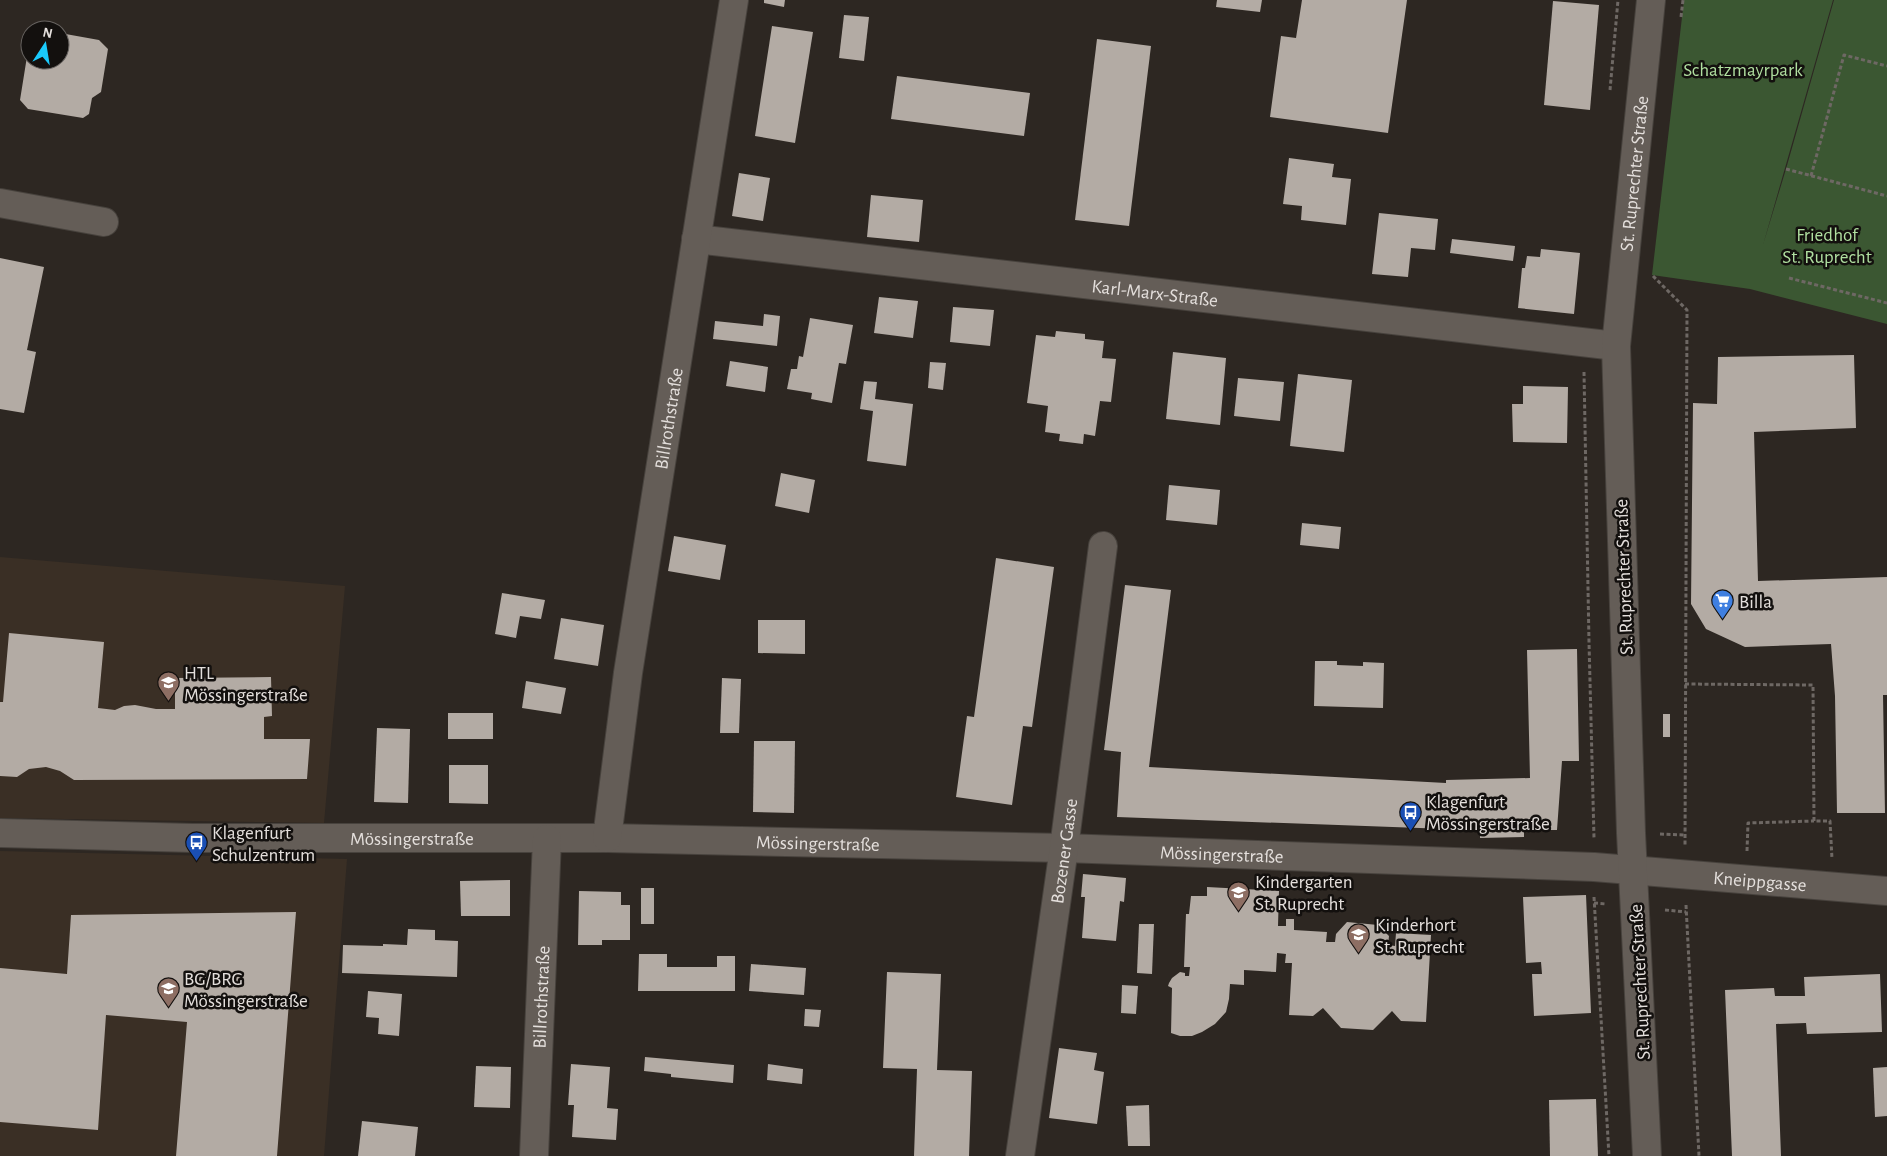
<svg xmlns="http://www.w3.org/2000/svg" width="1887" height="1156" font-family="'Alegreya Sans',sans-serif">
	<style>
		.built { fill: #3a2f25 }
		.green { fill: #3b5732 }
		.building { fill: #b3aba4 }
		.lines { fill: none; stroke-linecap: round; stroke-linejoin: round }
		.minor-casing { stroke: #47423d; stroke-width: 30 }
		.path { stroke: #6e6864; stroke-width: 3; stroke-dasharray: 4 2.5; stroke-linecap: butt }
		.minor { stroke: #645d57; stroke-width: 28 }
		.labels { text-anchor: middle; stroke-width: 5; stroke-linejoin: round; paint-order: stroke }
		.park-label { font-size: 19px; fill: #b0dfa0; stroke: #13100e }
		.street-label { font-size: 19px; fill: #e4dfdc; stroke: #13100e }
		.poi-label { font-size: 19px; fill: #e4dfdc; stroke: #13100e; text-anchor: start }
	</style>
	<rect width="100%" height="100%" fill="#2d2722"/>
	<g class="built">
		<path d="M0,557l345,29 -21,237 -324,-5z"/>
		<path d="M0,851l347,8 -23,297h-324z"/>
	</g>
	<path class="green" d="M1684,0h149l-70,245 23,-76 48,-169h53v324l-137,-35 -98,-14z"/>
	<g class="building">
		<path d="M764,0h21l-1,7 -20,-4z"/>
		<path d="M1217,0h45l-2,12 -44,-5z"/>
		<path d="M1302,0h105l-19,133 -118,-16 11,-81 15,2z"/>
		<path d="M1553,1l46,4 -9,105 -46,-5z"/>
		<path d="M844,15l25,2 -5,44 -25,-3z"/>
		<path d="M772,26l41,6 -18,111 -40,-7z"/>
		<path d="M60,33l39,7 9,9 -7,43 -9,6 -3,16 -6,4 -55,-9 -8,-9 9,-56 1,16h30z"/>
		<path d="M1097,39l54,7 -22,180 -54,-6z"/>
		<path d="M897,76l133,17 -6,43 -133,-17z"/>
		<path d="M1289,158l45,6 -2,13 19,2 -5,46 -45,-5 1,-14 -19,-2z"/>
		<path d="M739,173l31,5 -7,43 -31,-5z"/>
		<path d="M871,195l52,5 -4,42 -52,-5z"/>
		<path d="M1379,213l59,6 -3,31 -24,-2 -3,29 -36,-3z"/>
		<path d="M1452,239l63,7 -2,15 -63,-8z"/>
		<path d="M1541,249l39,4 -6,61 -56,-6 4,-40h3l2,-12 13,1z"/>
		<path d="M0,258l44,9 -17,83 9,2 -12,61 -24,-4z"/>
		<path d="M879,297l39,4 -5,37 -39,-5z"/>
		<path d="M953,307l41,3 -4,36 -40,-4z"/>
		<path d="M764,314l16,2 -3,30 -64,-7 2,-18 48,5z"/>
		<path d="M810,318l43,7 -7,39 -7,-1 -7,40 -21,-4 1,-6 -25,-4 4,-20h6l2,-13 4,1z"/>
		<path d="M1056,331l29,3v5l19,2 -2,17 14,1 -5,43 -11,-1 -5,35 -11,-2 -1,10 -24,-3 1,-7 -15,-2 3,-26 -21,-3 9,-68 19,2z"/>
		<path d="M1173,352l53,6 -6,67 -54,-6z"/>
		<path d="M1854,355l2,73 -102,4 4,149 129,-4v118h-4l2,118h-48l-2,-117 -4,-52 -86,3 -39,-18 -15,-25 2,-201 24,1 1,-47z"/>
		<path d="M730,361l38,6 -3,25 -39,-6z"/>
		<path d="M930,362l16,1 -3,27 -15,-2z"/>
		<path d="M1298,374l54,6 -8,72 -54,-6z"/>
		<path d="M1238,378l46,4 -4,39 -46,-5z"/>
		<path d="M864,381l13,1 -2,17 38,5 -7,62 -39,-5 6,-50 -13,-2z"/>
		<path d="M1523,386l45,1 -1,56 -54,-1 -1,-38h11z"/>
		<path d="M781,473l34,7 -6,33 -34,-7z"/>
		<path d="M1169,485l51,5 -3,35 -51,-5z"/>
		<path d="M1302,523l39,4 -2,22 -39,-4z"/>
		<path d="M674,536l52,9 -6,35 -52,-9z"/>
		<path d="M996,558l58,9 -22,160 -9,-1 -11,79 -56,-8 11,-81 7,1z"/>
		<path d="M1125,585l46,5 -22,177 297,16v-3l84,-2 -3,-128 50,-1 2,112h-17l-5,69h-33v7l-44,1v-9h-33l-330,-12 4,-65 -17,-2z"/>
		<path d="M502,593l43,7 -4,19 -21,-3 -4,22 -21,-4z"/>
		<path d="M561,618l43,7 -6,41 -44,-7z"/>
		<path d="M758,620h47v34l-47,-1z"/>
		<path d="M9,633l95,9 -6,66 17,2 9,-4 11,-1 21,4h19v-31l96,-1 1,39 -8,1v22h46l-3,40 -233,1 -14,-9 -14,-4 -17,2 -12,8 -17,-1v-74h3z"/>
		<path d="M1315,661h22v4l26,1v-4l21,1 -1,45 -69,-2z"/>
		<path d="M722,678l19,1 -2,54h-19z"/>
		<path d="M526,681l40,7 -5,26 -39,-6z"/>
		<rect x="448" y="713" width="45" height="26"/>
		<rect x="1663" y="714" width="7" height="23"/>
		<path d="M377,728l33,1 -2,74 -34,-1z"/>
		<path d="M754,741h41l-1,72 -41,-1z"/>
		<path d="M449,765h39v39l-39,-1z"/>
		<path d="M1083,874l43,4 -2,24 -4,-1 -4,40 -34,-3 3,-41h-4z"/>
		<path d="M510,880v36h-49l-1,-35z"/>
		<path d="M1207,887l72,4 -1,35h8v-7h8v11l33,2 -1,10h9l1,-8 11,-12 31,3 11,11 -1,9 7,1 1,-13 35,2 -5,87 -25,-1 -9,-10 -19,19 -32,-2 -18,-20 -10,8 -24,-1 3,-52h-7l1,-9 -9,-1 -1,19 -32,-2v15l-14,-1 -1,15 -3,13 -11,12 -13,8 -10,4h-12l-9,-3 1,-45 -4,-2 1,-3 3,-5 8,-6 5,1v3h4l1,-9h-6l2,-53h3l2,-18h16z"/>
		<rect x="641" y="888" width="13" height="36"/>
		<path d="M579,891l42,1v13h9v35h-28v5h-24z"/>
		<path d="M1586,895l5,118 -57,3 -2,-42h10l-1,-12 -15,1 -3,-66z"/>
		<path d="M296,912l-19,244h-101l11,-134 -81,-7 -8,115 -98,-8v-154l67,6 4,-59z"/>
		<path d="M1139,924h15l-2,50 -15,-1z"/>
		<path d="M408,929l27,1v10l23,1 -1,36 -115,-4 1,-28 40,1v-2l24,1z"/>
		<path d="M639,954h28v13h50v-11h18v35h-97z"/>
		<path d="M751,964l55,4 -2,27 -55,-4z"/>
		<path d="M887,972l54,2 -4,96 35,1 -3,85h-55l3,-87 -34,-1z"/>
		<path d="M1880,974l2,58 -75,2 -1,-11 -30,1 5,132h-49l-7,-166 49,-2 1,8h30l-1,-19z"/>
		<path d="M1122,985l16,1 -2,28 -15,-1z"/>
		<path d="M368,991l34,3 -3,42 -21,-2 1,-16 -13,-1z"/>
		<path d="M805,1009l16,1 -2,17 -15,-1z"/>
		<path d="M1059,1048l38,5 -3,17 10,2 -7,52 -48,-6z"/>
		<path d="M645,1057l89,8 -1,18 -62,-6v-3l-27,-3z"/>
		<path d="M571,1064l39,3 -3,41 11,1 -2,31 -44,-3 2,-32h-6z"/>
		<path d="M768,1064l35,5 -1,15 -35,-4z"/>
		<path d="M476,1066l35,1 -1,41 -36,-1z"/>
		<path d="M1887,1067v49l-12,1 -2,-49z"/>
		<path d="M1596,1099l2,57h-48l-1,-56z"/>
		<path d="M1149,1105l1,41h-22l-2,-40z"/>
		<path d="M362,1121l56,6 -3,29h-57z"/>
	</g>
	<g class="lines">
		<defs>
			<g id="minor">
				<path d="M0,203l104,19"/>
				<path id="s1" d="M696,239l920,107"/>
				<path id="s2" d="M0,833l193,5h414l457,10 530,19 293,24"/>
				<path id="s3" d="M607,838l21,-165 106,-673"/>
				<path id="s4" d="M534,1156l13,-317"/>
				<path id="s5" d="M1020,1156l44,-308 39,-302"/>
				<path id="s6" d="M1647,1156l-16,-323 -15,-487 35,-346"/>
			</g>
		</defs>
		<use href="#minor" class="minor-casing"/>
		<g class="path">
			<path d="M1681,17l2,-17"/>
			<path d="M1610,90l8,-90"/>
			<path d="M1786,169l101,27"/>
			<path d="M1811,176l33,-121 43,11"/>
			<path d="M1653,276l34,34 -2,536"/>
			<path d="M1789,278l98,25"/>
			<path d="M1584,372l5,270 5,196"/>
			<path d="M1685,684l128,1 1,136h16l2,38"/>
			<path d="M1660,834l25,1"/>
			<path d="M1747,851l1,-28 66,-2"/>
			<path d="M1594,897l15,259"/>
			<path d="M1594,903l12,1"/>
			<path d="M1686,905l13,251"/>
			<path d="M1665,910l21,2"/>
		</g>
		<use href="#minor" class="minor"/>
	</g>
	<defs>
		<symbol id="supermarket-pin" viewBox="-11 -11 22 30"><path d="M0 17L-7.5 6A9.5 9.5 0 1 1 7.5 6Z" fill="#3f7fe0" stroke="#13100e"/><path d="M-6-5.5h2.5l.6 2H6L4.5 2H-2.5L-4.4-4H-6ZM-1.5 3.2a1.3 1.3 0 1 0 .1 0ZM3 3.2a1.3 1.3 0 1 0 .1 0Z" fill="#fff"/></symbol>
		<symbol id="school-pin" viewBox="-11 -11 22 30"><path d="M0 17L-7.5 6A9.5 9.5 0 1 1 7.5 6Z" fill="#8d6e63" stroke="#13100e"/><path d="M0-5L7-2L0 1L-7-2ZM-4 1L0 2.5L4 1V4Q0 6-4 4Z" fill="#fff"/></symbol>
		<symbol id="bus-pin" viewBox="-11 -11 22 30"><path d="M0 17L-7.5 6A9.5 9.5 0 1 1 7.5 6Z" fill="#1a4fb4" stroke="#13100e"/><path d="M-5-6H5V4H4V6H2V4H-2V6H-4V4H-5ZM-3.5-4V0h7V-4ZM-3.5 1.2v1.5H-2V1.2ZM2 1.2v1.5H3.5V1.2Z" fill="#fff"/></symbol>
	</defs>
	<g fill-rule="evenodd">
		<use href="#supermarket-pin" x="1710" y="588" width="25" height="34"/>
		<use href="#school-pin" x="156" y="670" width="25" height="34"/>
		<use href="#bus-pin" x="1398" y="800" width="25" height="34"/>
		<use href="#bus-pin" x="184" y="830" width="25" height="34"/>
		<use href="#school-pin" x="1226" y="880" width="25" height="34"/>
		<use href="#school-pin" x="1346" y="922" width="25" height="34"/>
		<use href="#school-pin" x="156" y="976" width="25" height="34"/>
	</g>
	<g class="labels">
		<g class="park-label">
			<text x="1743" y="76">Schatzmayrpark</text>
			<text x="1827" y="241">Friedhof<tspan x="1827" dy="22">St. Ruprecht</tspan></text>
		</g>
		<g class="street-label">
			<text dy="7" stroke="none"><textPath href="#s6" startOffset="984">St. Ruprechter Straße</textPath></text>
			<text dy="7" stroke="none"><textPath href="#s1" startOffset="462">Karl-Marx-Straße</textPath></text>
			<text dy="7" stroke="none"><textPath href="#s3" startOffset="424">Billrothstraße</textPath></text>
			<text transform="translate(1623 577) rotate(-92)" y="7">St. Ruprechter Straße</text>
			<text dy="7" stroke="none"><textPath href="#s2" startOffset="412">Mössingerstraße</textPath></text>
			<text dy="7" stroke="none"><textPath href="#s2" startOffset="818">Mössingerstraße</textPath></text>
			<text dy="7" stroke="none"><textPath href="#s5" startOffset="308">Bozener Gasse</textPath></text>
			<text dy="7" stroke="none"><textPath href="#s2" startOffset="1222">Mössingerstraße</textPath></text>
			<text dy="7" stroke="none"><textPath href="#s2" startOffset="1761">Kneippgasse</textPath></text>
			<text transform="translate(1639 982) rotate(-93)" y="7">St. Ruprechter Straße</text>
			<text dy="7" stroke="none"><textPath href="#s4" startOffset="159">Billrothstraße</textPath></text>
		</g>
		<g class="poi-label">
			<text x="1739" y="608">Billa</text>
			<text x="184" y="679">HTL<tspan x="184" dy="22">Mössingerstraße</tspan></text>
			<text x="1426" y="808">Klagenfurt<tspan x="1426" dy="22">Mössingerstraße</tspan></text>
			<text x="212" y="839">Klagenfurt<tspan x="212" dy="22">Schulzentrum</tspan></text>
			<text x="1255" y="888">Kindergarten<tspan x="1255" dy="22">St. Ruprecht</tspan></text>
			<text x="1375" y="931">Kinderhort<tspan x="1375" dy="22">St. Ruprecht</tspan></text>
			<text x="184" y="985">BG/BRG<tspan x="184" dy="22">Mössingerstraße</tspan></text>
		</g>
	</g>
	<g transform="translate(45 45) rotate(12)"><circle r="24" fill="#13100e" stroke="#676360"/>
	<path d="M0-4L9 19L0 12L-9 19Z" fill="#1acafc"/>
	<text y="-8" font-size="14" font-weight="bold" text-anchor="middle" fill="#e4dfdc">N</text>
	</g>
</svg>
